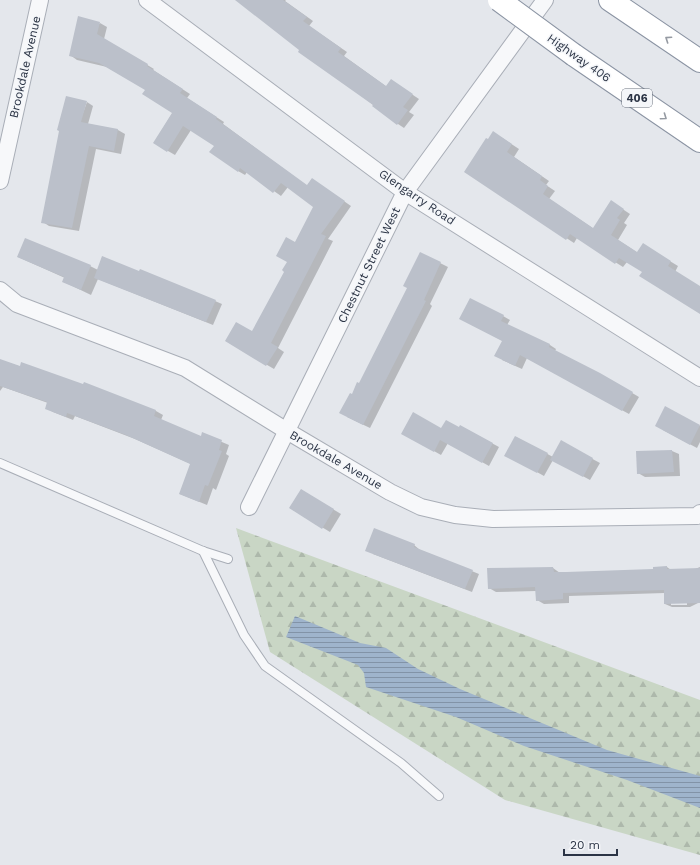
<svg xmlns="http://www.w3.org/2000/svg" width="700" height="865" font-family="'Work Sans',sans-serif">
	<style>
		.forest { fill: url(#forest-firs) }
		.water { fill: url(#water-rules) }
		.shadow { fill: #0003; fill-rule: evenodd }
		.building { fill: #bbc0ca }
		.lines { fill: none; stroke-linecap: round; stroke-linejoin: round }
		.lane-casing { stroke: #a9aeb7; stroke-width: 10 }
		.street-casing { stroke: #a9aeb7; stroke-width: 18 }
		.highway-casing { stroke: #8b94a3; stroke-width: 24 }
		.lane { stroke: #f7f8fa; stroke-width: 8 }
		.street { stroke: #f7f8fa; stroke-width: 16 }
		.highway { stroke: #fff; stroke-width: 22 }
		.highway-bridge-casing { stroke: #8b94a3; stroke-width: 24; stroke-linecap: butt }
		.highway-bridge { stroke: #fff; stroke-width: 22 }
		.oneway { stroke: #959aa2 }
		.labels { text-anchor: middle; stroke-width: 3; stroke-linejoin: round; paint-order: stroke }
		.shield { fill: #f4f6f9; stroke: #676e7b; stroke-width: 1 }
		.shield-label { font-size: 11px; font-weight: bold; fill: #2b3445 }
		.street-label { font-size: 12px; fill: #2b3445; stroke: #f4f6f9 }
	</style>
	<defs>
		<pattern id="forest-firs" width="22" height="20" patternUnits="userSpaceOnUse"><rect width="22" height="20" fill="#c9d6c5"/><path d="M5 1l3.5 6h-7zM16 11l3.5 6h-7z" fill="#adb8ab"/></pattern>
		<pattern id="water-rules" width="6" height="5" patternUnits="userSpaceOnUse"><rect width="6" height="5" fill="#9fb4cc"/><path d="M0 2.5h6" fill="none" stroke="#8293a7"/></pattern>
	</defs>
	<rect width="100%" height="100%" fill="#e4e7ec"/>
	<path class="forest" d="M236,528l464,172v155l-195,-55 -235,-148z"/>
	<path class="water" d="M295,616l65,27 26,5 32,21 42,20 147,61 93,26v32l-73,-28 -103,-34 -68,-29 -90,-30 -2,-14 -6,-8 -72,-28z"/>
	<g class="shadow">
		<path d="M237,0h49l-1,1 28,20 -4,5 38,26 -3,4 43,31 11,-2 21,14 -10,13 5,3 -10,13 -6,-4z"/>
		<path d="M100,23l7,4 -3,12 50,30 -1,1 37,24 -3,4 37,24 -1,2 84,62 5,-7 39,27 -23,33 5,2 -55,107 6,4 -10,17 -48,-28 27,-8 33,-62 9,-28 20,-37 -27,-19 -7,9 -34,-24 -2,3 -7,-4 -23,-26 -24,-15 -16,25 -21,-12 19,-31 -27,-23 -39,-22 -30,-7 -7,-5z"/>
		<path d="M87,102l6,4 -5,18 30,6 7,4 -4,20 -25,-5 -17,82 -30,-5 -6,-4z"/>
		<path d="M501,137l18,12 -5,8 35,24 -3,4 9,6 -6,8 45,30 24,-23 12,8 -6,9 3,2 -9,15 20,13 12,-4 28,17 -3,6 25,15v26l-57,-42 -16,-9 -4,5 -46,-29 -3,5 -109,-71z"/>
		<path d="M420,253l28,14 -18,37 2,2 -62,122 -23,-11 5,-22 8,-10 49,-97z"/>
		<path d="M18,257l72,9 8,4 117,31 7,3 -9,21 -115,-46 -7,16 -27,-13 1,-4z"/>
		<path d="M503,316l7,4 -3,5 43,20 6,4 -1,2 45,23 39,23 -10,17 -102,-56 -5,11 -20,-9 1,-19 -36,-19z"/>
		<path d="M0,360l156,51 7,4 -2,5 40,17 2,-3 26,11 -3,9 3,2 -13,34 -3,-2 -6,17 -27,-11 11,-30 -56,-25 -60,-23 -2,4 -20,-8 -7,-4 2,-5 -45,-16 -3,4z"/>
		<path d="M666,408l34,18v16l-3,6 -34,-18z"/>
		<path d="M460,426l39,21 -10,19 -41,-23 -7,12 -39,-22 57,-4z"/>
		<path d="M516,437l37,20 8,-15 39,21 -10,17 -37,-20 -9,16 -38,-21z"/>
		<path d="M672,451l7,3 1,22 -35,1 -7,-4z"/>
		<path d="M301,490l40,24 -11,18 -40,-24z"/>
		<path d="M414,545l6,5 59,24 -7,18 -99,-38z"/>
		<path d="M667,567l4,3 24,-1 5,-2v35l-10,5h-18l-7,-3v-11l-96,3v7l-25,1 -7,-4 -1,-9 -40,1 -7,-4 64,-20 7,5 94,-3zM671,603h16v2h-16z"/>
	</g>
	<g class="building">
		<path d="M235,0h48l24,17 -4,4 38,27 -3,4 48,34 5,-7 22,15 -10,13 5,3 -11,15 -25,-19 1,-1 -75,-53 1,-2z"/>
		<path d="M78,16l22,6 -3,12 51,30 -1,2 36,23 -3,4 37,24 -1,2 91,66 5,-7 33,23 -24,33 5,2 -55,107 7,4 -12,19 -41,-25 11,-19 16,9 32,-59 -2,-2 5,-8 -11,-6 10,-19 9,5 18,-35 -32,-24 -8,10 -33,-25 -2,4 -29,-20 5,-6 -31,-20 -16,26 -14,-9 19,-30 -30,-19 3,-4 -46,-27 -30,-7z"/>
		<path d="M66,96l21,5 -6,21 37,7 -4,22 -25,-5 -17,82 -31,-5 18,-92 -2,-1z"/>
		<path d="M493,131l19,13 -5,8 35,24 -2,4 8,6 -5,8 50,34 18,-28 13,9 -7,9 3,2 -9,15 26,17 6,-9 28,18 -3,5 32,20v28l-61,-38 3,-4 -23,-14 -4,6 -45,-30 -4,6 -102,-68 22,-34 2,1z"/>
		<path d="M25,238l66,27 -10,25 -19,-8 2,-5 -47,-20z"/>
		<path d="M420,252l21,10 -17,38 2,1 -63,124 -24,-12 11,-20 2,1 5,-12 2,1 48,-95 -4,-2z"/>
		<path d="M102,256l37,15 1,-2 76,31 -10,22 -112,-44z"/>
		<path d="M470,298l34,17 -3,6 49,23 -1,3 51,26 33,19 -11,19 -102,-56 -5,11 -21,-10 8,-15 -43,-22z"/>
		<path d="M0,359l20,7 1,-4 62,22 1,-2 72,28 -2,6 47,20 1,-4 20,8 -3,10 3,1 -14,35 -3,-1 -6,17 -20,-8 11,-30 -64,-29 -59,-22 -1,4 -21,-8 2,-7 -47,-16z"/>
		<path d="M665,406l35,19 -10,20 -35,-19z"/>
		<path d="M413,412l28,16 5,-8 13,7 1,-2 33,18 -11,20 -42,-23 -6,12 -33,-18z"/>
		<path d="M515,436l33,17 -11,20 -33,-17z"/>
		<path d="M561,440l32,18 -10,19 -33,-17z"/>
		<path d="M672,450l2,22 -37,2 -1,-23z"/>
		<path d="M301,489l33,20 -12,20 -33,-21z"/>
		<path d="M374,528l41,16 -1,3 59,23 -8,19 -100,-38z"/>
		<path d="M667,566v3l33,-1v35l-36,1v-14l-101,3v6l-27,2 -1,-14 -47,2 -1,-21 66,-1 1,5h12l87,-3v-2z"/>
	</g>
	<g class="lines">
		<defs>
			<g id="lane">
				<path d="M0,463l203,88 25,8"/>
				<path d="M203,551l41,84 21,31 136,97 38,33"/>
			</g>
			<g id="street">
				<path d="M147,0l258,192 295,186"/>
				<path d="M0,181l40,-181"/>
				<path d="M0,290l17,14 168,64 102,63 103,61 31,15 34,8 38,4 204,-3 3,-3"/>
				<path d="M249,507l156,-315 140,-192"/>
			</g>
			<g id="highway">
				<path d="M610,0l90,61"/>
				<path d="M574,55l126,86"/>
			</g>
		</defs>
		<use href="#lane" class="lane-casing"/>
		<use href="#street" class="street-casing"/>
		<use href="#highway" class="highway-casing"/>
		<use href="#lane" class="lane"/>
		<use href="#street" class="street"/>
		<use href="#highway" class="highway"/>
		<defs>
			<path id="highway-bridge" d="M499,0l75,55"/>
		</defs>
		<use href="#highway-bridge" class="highway-bridge-casing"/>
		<use href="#highway-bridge" class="highway-bridge"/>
	</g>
	<defs><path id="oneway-chevron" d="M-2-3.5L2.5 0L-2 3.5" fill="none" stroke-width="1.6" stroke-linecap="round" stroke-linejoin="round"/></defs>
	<g class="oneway">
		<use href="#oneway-chevron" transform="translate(668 39) rotate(-146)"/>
		<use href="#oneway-chevron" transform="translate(664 117) rotate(35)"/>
	</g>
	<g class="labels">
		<rect class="shield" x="622" y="89" width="30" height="18" rx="3"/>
		<g class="shield-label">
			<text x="637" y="102">406</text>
		</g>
		<g class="street-label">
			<text transform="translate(579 58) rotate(35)" y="4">Highway 406</text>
			<text transform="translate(25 67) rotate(-77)" y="4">Brookdale Avenue</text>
			<text transform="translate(417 197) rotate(34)" y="4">Glengarry Road</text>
			<text transform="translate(369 265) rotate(-64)" y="4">Chestnut Street West</text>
			<text transform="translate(336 460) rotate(30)" y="4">Brookdale Avenue</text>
		</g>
	</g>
	<path d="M564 849v6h53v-6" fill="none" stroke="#2b3445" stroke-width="2"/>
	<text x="570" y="849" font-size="12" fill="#2b3445" stroke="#f4f6f9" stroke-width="3" paint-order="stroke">20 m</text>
</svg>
